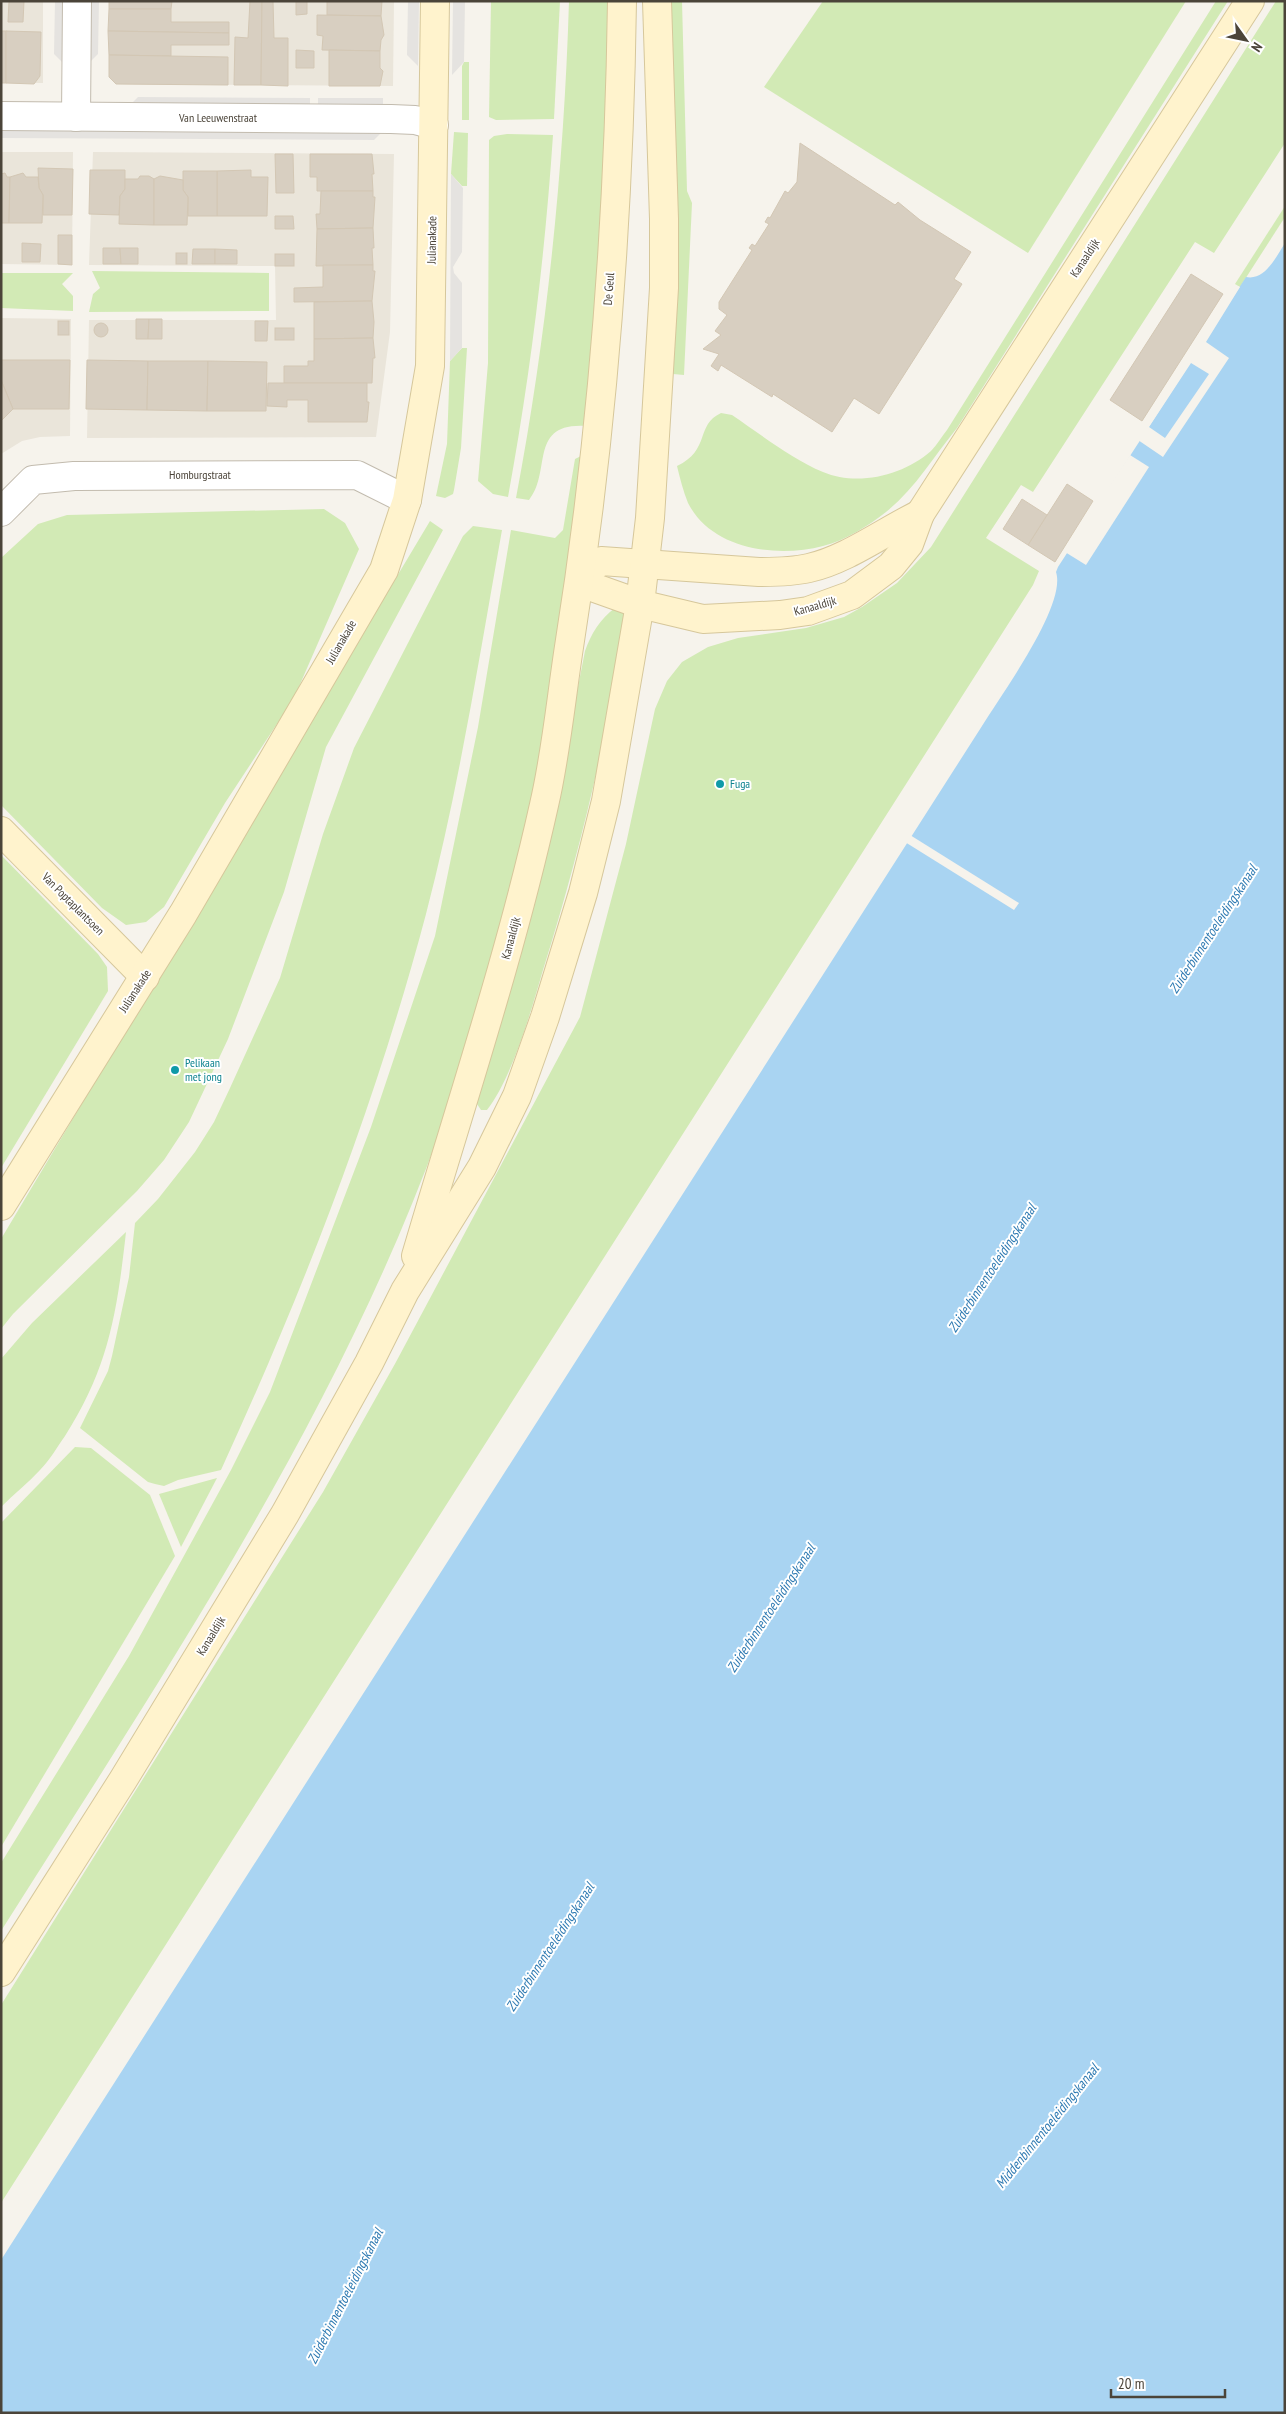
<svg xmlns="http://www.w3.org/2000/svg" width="1286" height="2414" font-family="'PT Sans Narrow',sans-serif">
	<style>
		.residential { fill: #eae5da }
		.green { fill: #d2eab5 }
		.parking { fill: #e5e3e0 }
		.water { fill: #a9d4f2 }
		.pier { fill: #f6f3ec; fill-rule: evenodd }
		.building { fill: #d8cfc1; stroke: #d3c7b4 }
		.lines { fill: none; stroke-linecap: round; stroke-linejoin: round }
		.street-casing { stroke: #c2bbae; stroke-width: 30 }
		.secondary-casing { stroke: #d6c79b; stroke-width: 30 }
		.street { stroke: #fff; stroke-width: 28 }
		.secondary { stroke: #fff3cd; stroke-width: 28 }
		.culture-dot { fill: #0f9aa8; stroke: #fff; stroke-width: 2 }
		.labels { text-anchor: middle; stroke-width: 4; stroke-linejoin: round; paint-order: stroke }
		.street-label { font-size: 12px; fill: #4b4439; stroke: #fff }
		.culture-label { font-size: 12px; fill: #0d838f; stroke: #fff; text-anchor: start }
		.water-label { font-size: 14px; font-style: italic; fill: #2e7ab2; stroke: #fff }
	</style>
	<rect width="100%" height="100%" fill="#f6f3ec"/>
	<g class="residential">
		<rect x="1" y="1" width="42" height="82"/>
		<path d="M109,1h285l-1,85 -277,-2 -7,-7z"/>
		<path d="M1,152h72l-1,113 -71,-1z"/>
		<path d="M93,152l301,2 -4,178 -14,105 -289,1 2,-118h187l-1,-54 -186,-1z"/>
		<path d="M1,318l70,1 -1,117 -30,1 -18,4 -21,13z"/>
	</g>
	<g class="green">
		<path d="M491,1h69l-6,118 -58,1 -7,-3z"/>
		<path d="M569,1h41c-3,142 -12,283 -25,425 -57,-3 -33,46 -56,74l-13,-2c31,-163 48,-331 53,-497z"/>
		<path d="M670,1h12l5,190 5,12 -8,172 -11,-1 2,-63z"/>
		<path d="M823,1h363l-158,252 -264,-166z"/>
		<path d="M1216,1h12l-271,427c-23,28 -42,61 -71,84 -18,14 -40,28 -63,34 -46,12 -111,4 -135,-43 -5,-12 -8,-25 -11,-37 34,-16 18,-41 44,-53l11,2c28,19 60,44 91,57 35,15 81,3 108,-21 6,-6 11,-15 16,-21z"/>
		<path d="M1276,1h9v142l-71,110 -19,-11 -162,250 -12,-7 -35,53 53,33 -6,14 -1032,1618v-198l322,-513 73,-130 184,-345 46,-173 29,-135 12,-28 15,-19 26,-15 30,-9 68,-10 38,-11 18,-10 35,-24 34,-36z"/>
		<path d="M464,62h5v58h-7v-54z"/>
		<path d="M454,132l14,1 -1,53h-5l-11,-12z"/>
		<path d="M507,134l46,1c-8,121 -23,242 -45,362l-15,-3 -15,-13 10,-118 1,-223 5,-4z"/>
		<path d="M1285,206v11l-45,70 -5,-3z"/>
		<path d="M92,271l177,2v38l-180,1 4,-18 7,-6z"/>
		<path d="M1,273h72l-11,11 11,12v15l-72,-3z"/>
		<path d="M462,348h5l-6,100 -7,42 -1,4 -8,4 -9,-2 11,-52 3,-83z"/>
		<path d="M581,456c-14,139 -34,278 -65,415 -11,47 -27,93 -40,139 -12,41 -22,84 -37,124 -104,286 -276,541 -438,797v-68l128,-207 102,-186 39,-78 101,-265 64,-191 43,-209 33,-197 44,8 8,-8 12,-71z"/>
		<path d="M324,509l21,14 14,26 -65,149 -69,105 -61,104 -18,15 -20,3 -24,-17 -101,-103v-247l37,-34 29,-9z"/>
		<path d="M430,521l13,9 -117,217 -42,145 -56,147 -39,83 -25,38 -27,31 -124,123 -12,15v-90z"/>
		<path d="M473,526l29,4c-23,128 -43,258 -76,384 -51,192 -122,375 -205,556l-43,10 -14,6 -9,-2 -7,-2 -68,-54 28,-57 4,-15 17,-79 6,-54 23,-24 37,-47 19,-30 16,-34 50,-110 43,-144 31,-86 109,-212z"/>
		<path d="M615,608l8,3 1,6c-5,34 -9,68 -16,101 -17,85 -39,169 -65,252 -12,41 -30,106 -56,140h-6l-4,-6v-5l49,-162 20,-87 39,-199c6,-17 15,-32 30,-43z"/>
		<path d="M1,855l97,99 9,13 1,24 -107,177z"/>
		<path d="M126,1232c-9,80 -17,135 -61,204 -8,11 -15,24 -25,34 -12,13 -26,24 -39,37v-148l31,-36z"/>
		<path d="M75,1447l16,1 59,47 25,61 -174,291v-324z"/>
		<path d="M217,1478l-36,69 -22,-53z"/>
	</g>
	<g class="parking">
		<path d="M55,1h12l-1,65 -12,-12z"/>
		<path d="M87,1h12l-1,53 -11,11z"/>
		<path d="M408,1h11l-1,65 -11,-11z"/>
		<path d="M453,1h12l-1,61 -12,13z"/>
		<path d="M138,97l172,1v9h8v-9h65v11l-256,-1z"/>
		<path d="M1,128l384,1 -11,11 -373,-2z"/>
		<path d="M451,174l12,14 -1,64 -9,15 1,6 8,10v65l-12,13z"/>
	</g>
	<path class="water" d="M1285,243v2170h-1284v-153l981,-1534c19,-31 85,-121 74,-154l2,-5 188,-290c19,4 30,-20 39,-34z"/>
	<g class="pier">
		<path d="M1238,286l2,1 -34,55 23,16 -66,99 -25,-17zM1191,363l18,11 -44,64 -16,-11z"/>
		<path d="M1130,455l19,12 -63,98 -21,-13z"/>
		<path d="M910,835l109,68 -5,7 -109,-68z"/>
	</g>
	<g class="building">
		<path d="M9,1h15l-1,21h-15z"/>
		<path d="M109,1h63l-1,8h-62z"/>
		<path d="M250,1h12l-1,84h-27l1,-48 13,1z"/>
		<path d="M262,1h11l1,37h14v48l-27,-1z"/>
		<path d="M296,1h11v13l-11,1z"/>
		<path d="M327,1h55l-1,15 -54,-1z"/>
		<path d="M109,9h62v13h58v11l-121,-2z"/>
		<path d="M317,15l64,1 3,19 -3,5 -1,11 -58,-1 1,-14 -6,-1z"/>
		<rect x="1" y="31" width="5" height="52"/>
		<path d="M6,31l35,1 -1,44 -6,8 -28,-1z"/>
		<path d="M108,31l121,2v12h-58v11l-62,-1z"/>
		<path d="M296,50l18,1v17h-18z"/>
		<path d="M329,50l51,1v17l3,3 -3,15h-51z"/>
		<path d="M109,55l119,2v28l-112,-1 -7,-7z"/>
		<path d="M800,143l95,62 3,-3 22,18 51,32 -17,27 8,5 -83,130 -25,-16 -22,34 -59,-38 -1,3 -51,-32 -3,6 -7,-5 8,-12 -16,-5 18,-14 -6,-4 12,-16 -8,-6v-7l33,-52 -3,-2 3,-4 3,2 14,-22 -4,-2 3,-5 2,1 15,-27 3,2 9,-11z"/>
		<path d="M275,154h18l1,39h-18z"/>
		<path d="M310,154h62l2,20h-2l1,17h-56v-14h-7z"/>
		<path d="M38,168l35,1 -1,46h-29v-20l-4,-7z"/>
		<path d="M90,170h35v19l-5,7 -1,19 -30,-1z"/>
		<path d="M251,170v7h17l-1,39h-50v-45z"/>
		<path d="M183,171h34v45h-29v-19l-5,-7z"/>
		<path d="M5,173l2,4h3l-1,46h-8v-49z"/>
		<path d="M23,173l3,4h12l1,11 4,7 -1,28h-33l1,-46z"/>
		<path d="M140,176h9l5,3v46l-35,-1 1,-28 5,-7v-10h13z"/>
		<path d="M160,176l23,4v10l5,7 -1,28h-33v-46z"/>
		<path d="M321,191h52v6h2l-2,31 -56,1 -1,-15h4z"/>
		<path d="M275,216h18l1,13h-19z"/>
		<path d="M373,228l1,20h-2l1,17 -57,1 1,-37z"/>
		<path d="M58,235h14v30l-14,-1z"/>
		<path d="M22,243l19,1 -1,18h-18z"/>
		<path d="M103,248h17l1,16h-18z"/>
		<path d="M120,248h18v16h-17z"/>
		<path d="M193,249h22v15h-23z"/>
		<path d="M215,249l22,1v14h-22z"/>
		<rect x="176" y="253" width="11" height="11"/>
		<rect x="275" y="254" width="19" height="12"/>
		<path d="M323,265h50v6h2l-3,30 -78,1v-14l29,-1z"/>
		<path d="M1191,274l32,20 -81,127 -32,-21z"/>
		<path d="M372,301l2,21 -1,16 -59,1v-37z"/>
		<path d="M136,319h13l-1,20h-12z"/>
		<path d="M149,319h13v20h-14z"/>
		<rect x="58" y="321" width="11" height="14"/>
		<path d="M255,321h13l-1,20h-12z"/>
		<circle cx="101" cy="330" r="7"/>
		<rect x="275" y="328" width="19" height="12"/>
		<path d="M373,338l2,20h-2l-1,25h-88v-17h24v-5h6v-22z"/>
		<path d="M1,360h69l-1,49h-56l-12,-29z"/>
		<path d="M87,360l61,1 -1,49 -61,-1z"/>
		<path d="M148,361h60l-1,50 -60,-1z"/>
		<path d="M208,361l59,1 -1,49h-59z"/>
		<path d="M1,380l12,29 -12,12z"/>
		<path d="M268,383h99v19h2l-2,20h-59v-22h-21v7l-20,-1z"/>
		<path d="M1067,484l26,17 -38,61 -27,-17z"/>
		<path d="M1022,499l25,16 -19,30 -25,-16z"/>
	</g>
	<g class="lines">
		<defs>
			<g id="street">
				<path d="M1,116l390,3 24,1 19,5"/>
				<path d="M76,117l1,-116"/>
				<path d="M1,512l32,-32 41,-4 283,-1 50,25"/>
			</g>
			<g id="secondary">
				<path d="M581,576l14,12 45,16 63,15 77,-4 28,-4 44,-16 39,-29 18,-22 11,-30 330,-513"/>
				<path d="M581,576l20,-15 158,11c16,0 33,0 50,-4 37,-8 76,-37 111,-54"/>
				<path d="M1,831l144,146"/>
				<path d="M1,1206l182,-292 201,-344 23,-70 23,-134 5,-365"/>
				<path d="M416,1256c44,-150 94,-298 128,-451 12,-51 17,-106 25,-158 34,-213 50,-430 53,-646"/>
				<path d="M1,1972l122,-192 162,-266 84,-151 36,-72 77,-124 35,-71 28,-79 38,-124 23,-92 34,-197 10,-86 14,-230v-69l-7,-218"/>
			</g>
		</defs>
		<use href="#street" class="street-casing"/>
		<use href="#secondary" class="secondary-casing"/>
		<use href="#street" class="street"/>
		<use href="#secondary" class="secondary"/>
	</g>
	<g class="culture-dot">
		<circle cx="720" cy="784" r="5"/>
		<circle cx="175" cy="1070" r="5"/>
	</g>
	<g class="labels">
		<g class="street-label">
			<text x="218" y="122">Van Leeuwenstraat</text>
			<text transform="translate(432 240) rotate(-89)" y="4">Julianakade</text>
			<text transform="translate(1085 258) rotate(-57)" y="4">Kanaaldijk</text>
			<text transform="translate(609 289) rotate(-86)" y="4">De Geul</text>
			<text x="200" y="479">Homburgstraat</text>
			<text transform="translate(815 606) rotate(-16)" y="4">Kanaaldijk</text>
			<text transform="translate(341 642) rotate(-60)" y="4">Julianakade</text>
			<text transform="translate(73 904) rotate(45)" y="4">Van Poptaplantsoen</text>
			<text transform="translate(511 938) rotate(-75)" y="4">Kanaaldijk</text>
			<text transform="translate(135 991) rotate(-57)" y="4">Julianakade</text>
			<text transform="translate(211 1636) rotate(-59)" y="4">Kanaaldijk</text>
		</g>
		<g class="culture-label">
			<text x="730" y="788">Fuga</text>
			<text x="185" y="1067">Pelikaan<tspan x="185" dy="14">met jong</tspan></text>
		</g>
		<g class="water-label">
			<text transform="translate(1213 929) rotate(-57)" y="5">Zuiderbinnentoeleidingskanaal</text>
			<text transform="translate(992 1268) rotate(-57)" y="5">Zuiderbinnentoeleidingskanaal</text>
			<text transform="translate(771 1608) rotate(-57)" y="5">Zuiderbinnentoeleidingskanaal</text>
			<text transform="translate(550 1947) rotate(-57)" y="5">Zuiderbinnentoeleidingskanaal</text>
			<text transform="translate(1047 2126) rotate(-51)" y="5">Middenbinnentoeleidingskanaal</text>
			<text transform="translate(345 2296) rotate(-63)" y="5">Zuiderbinnentoeleidingskanaal</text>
		</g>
	</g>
	<rect width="1286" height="2414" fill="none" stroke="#4b4439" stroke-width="5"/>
	<g transform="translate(1246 40) rotate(123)" stroke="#ffffff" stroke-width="4" paint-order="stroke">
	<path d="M0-4L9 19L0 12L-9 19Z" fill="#4b4439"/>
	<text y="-8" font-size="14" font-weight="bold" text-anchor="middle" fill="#4b4439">N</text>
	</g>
	<path d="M1111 2389v8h114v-8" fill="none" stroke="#4b4439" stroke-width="2.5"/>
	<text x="1118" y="2389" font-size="15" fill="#4b4439" stroke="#ffffff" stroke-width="4" paint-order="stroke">20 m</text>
</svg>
